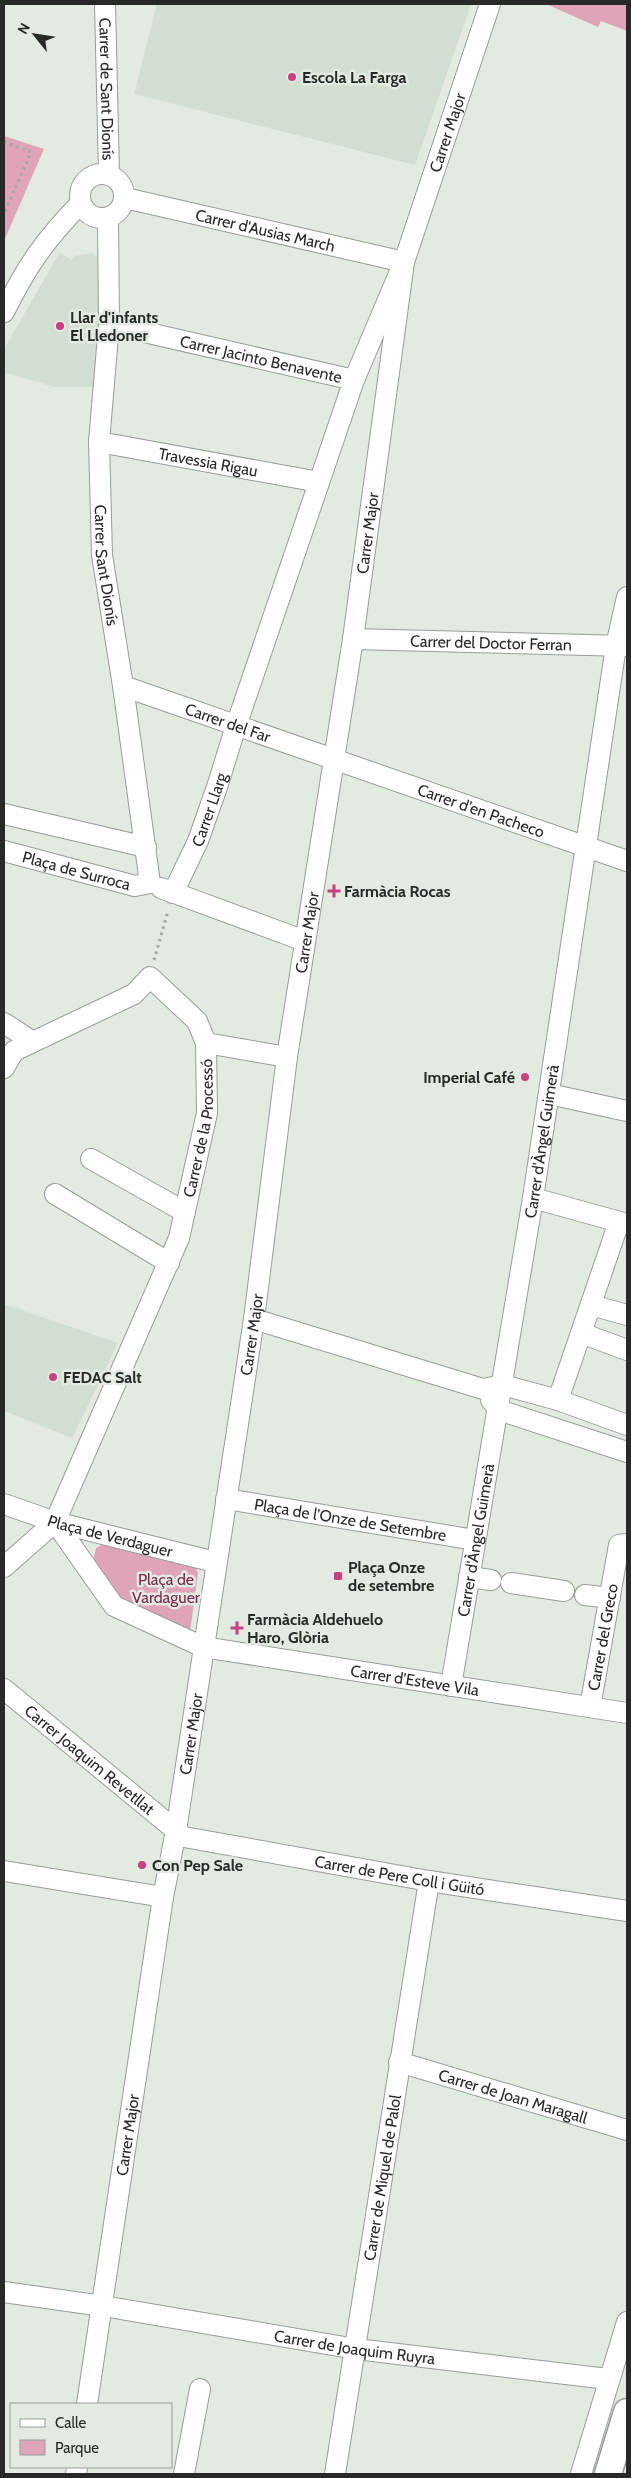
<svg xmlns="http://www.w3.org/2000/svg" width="631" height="2478" font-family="Cabin,sans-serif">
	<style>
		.built { fill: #d1ded2 }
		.green { fill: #dfa4b8 }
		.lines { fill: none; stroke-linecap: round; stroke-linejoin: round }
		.minor-casing { stroke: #969e97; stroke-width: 22 }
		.major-casing { stroke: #969e97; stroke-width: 29 }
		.path { stroke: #a1a7a1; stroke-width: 3; stroke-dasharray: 2.5 4; stroke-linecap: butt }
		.minor { stroke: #fff; stroke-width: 20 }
		.major { stroke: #fff; stroke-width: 26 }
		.poi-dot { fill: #c8407d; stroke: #e2eae2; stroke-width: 2 }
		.labels { text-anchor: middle; stroke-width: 5; stroke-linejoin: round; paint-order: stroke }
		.poi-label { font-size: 16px; font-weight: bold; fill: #272a27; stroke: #e2eae2; text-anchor: start }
		.street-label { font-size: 16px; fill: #272a27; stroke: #e2eae2 }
		.park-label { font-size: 16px; fill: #792b4d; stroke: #e2eae2 }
	</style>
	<rect width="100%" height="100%" fill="#e2eae2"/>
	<g class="built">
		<path d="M157,4h314l-56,161 -281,-71z"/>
		<path d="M60,252l11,8 4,-4 17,-3 9,7 2,57 -8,70h-41l-50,-15v-23z"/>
		<path d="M4,1304l114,39 -46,95 -68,-27z"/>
	</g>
	<g class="green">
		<path d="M546,4h81v27l-26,-10 -3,6z"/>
		<path d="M4,136l40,13 -40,92z"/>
		<path d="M106,1542l89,24 3,7 -8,59 -70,-33 -28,-34 4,-17z"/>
	</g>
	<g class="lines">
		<defs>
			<g id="minor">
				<path id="s1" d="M105,4l4,170"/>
				<circle cx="102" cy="196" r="22"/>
				<path id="s2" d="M125,198l279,64"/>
				<path id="s3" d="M108,218l1,106 -10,118 3,113 21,131 27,197"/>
				<path d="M4,312c23,-46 40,-71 76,-108"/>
				<path id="s4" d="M109,324l245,56"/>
				<path id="s5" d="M99,442l220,40"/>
				<path id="s6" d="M353,639l274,7"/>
				<path id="s7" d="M123,686l504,175"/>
				<path d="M4,814l142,33"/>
				<path id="s8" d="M4,851l131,35 15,-3"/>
				<path d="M161,888l144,53"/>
				<path id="s9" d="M173,893l25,-52 19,-54 19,-61 118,-346 50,-118 86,-258"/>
				<path d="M4,1023l29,19"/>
				<path d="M4,1068l10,-17 120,-57 16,-17 47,44 9,22 81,14"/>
				<path d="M549,1094l78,17"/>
				<path d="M91,1159l94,53"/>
				<path d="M55,1194l114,69"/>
				<path d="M533,1198l94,26"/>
				<path d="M591,1305l36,10"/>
				<path d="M254,1319l229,70 20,-4 55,15 69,25"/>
				<path d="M581,1333l46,17"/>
				<path d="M491,1400l8,10 128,42"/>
				<path d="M558,1400l61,-178"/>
				<path id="s10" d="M226,1499l249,41"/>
				<path id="s11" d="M4,1504l51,18 160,40"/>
				<path id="s12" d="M55,1522l59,84 89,41 424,66"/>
				<path id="s13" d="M4,1567l51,-45 124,-284 28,-125 -1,-70"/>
				<path d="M469,1577l22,3"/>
				<path d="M511,1583l53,8"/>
				<path d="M585,1595l25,3"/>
				<path id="s14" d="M451,1686l82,-488 83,-552 11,-49"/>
				<path id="s15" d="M4,1689l180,148 245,44 198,30"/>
				<path id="s16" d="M590,1707l29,-162 8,-1"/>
				<path d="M4,1871l159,26"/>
				<path id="s17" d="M399,2062l228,68"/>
				<path id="s18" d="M4,2292l99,14 253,43 252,30"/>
				<path id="s19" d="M87,2404l76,-507 13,-66 78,-512 33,-262 66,-418 51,-377"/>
				<path d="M76,2474l1,-7"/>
				<path d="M184,2474l16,-85"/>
				<path id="s20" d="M335,2474l94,-593"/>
				<path d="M581,2474l46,-152"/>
			</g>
			<path id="major" d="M608,2474l19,-62"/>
		</defs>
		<use href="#minor" class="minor-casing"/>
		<use href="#major" class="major-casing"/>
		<g class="path">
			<path d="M4,142l27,10 -27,62"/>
			<path d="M154,960l14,-49"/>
		</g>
		<use href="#minor" class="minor"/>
		<use href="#major" class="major"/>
	</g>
	<g class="poi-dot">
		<circle cx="292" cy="77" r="5"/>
		<circle cx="60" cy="326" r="5"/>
		<path d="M331.5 883.5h5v5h5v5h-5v5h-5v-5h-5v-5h5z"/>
		<circle cx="525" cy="1077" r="5"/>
		<circle cx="53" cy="1377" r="5"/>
		<rect x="333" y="1571" width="10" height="10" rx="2.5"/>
		<path d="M234.5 1620.5h5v5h5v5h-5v5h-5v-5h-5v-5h5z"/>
		<circle cx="142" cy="1865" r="5"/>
	</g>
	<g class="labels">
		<g class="poi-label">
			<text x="302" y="83">Escola La Farga</text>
			<text x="70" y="323">Llar d'infants<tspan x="70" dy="18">El Lledoner</tspan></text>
			<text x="344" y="897">Farmàcia Rocas</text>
			<text x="515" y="1083" text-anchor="end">Imperial Café</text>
			<text x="63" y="1383">FEDAC Salt</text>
			<text x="348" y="1573">Plaça Onze<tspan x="348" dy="18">de setembre</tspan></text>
			<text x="247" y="1625">Farmàcia Aldehuelo<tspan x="247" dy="18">Haro, Glòria</tspan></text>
			<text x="152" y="1871">Con Pep Sale</text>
		</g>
		<g class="street-label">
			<text dy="6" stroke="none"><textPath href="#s1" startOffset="85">Carrer de Sant Dionís</textPath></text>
			<text dy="6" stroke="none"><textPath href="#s9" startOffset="809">Carrer Major</textPath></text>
			<text dy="6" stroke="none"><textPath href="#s2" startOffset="144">Carrer d'Ausias March</textPath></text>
			<text dy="6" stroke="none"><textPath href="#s4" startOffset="156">Carrer Jacinto Benavente</textPath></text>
			<text dy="6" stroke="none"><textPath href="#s5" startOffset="111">Travessia Rigau</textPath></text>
			<text dy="6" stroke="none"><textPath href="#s19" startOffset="1892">Carrer Major</textPath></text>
			<text dy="6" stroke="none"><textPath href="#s3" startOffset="348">Carrer Sant Dionís</textPath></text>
			<text dy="6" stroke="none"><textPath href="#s6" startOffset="138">Carrer del Doctor Ferran</textPath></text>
			<text dy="6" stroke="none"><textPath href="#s7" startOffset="111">Carrer del Far</textPath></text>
			<text dy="6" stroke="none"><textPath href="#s9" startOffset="91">Carrer Llarg</textPath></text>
			<text dy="6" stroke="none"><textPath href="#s7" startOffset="379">Carrer d'en Pacheco</textPath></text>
			<text dy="6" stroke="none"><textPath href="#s8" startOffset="75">Plaça de Surroca</textPath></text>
			<text dy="6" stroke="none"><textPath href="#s19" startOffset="1488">Carrer Major</textPath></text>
			<text dy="6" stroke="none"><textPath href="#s13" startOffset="490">Carrer de la Processó</textPath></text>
			<text dy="6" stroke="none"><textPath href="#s14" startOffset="552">Carrer d'Àngel Guimerà</textPath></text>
			<text dy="6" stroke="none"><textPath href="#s19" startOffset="1082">Carrer Major</textPath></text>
			<text dy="6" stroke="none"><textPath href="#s10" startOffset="126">Plaça de l'Onze de Setembre</textPath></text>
			<text dy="6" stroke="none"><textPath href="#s14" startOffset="148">Carrer d'Àngel Guimerà</textPath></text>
			<text dy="6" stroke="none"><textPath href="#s11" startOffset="111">Plaça de Verdaguer</textPath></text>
			<text dy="6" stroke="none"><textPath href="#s16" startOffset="71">Carrer del Greco</textPath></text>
			<text dy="6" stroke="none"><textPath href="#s12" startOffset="415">Carrer d'Esteve Vila</textPath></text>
			<text dy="6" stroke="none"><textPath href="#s19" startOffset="678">Carrer Major</textPath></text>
			<text dy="6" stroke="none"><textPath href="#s15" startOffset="111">Carrer Joaquim Revetllat</textPath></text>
			<text dy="6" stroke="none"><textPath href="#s15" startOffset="452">Carrer de Pere Coll i Güitó</textPath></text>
			<text dy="6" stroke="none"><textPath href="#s17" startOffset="119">Carrer de Joan Maragall</textPath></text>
			<text dy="6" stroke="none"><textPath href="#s19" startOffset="272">Carrer Major</textPath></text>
			<text dy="6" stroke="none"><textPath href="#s20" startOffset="300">Carrer de Miquel de Palol</textPath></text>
			<text dy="6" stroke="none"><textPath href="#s18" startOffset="355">Carrer de Joaquim Ruyra</textPath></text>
		</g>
		<g class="park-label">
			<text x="166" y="1585">Plaça de<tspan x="166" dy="18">Vardaguer</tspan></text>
		</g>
	</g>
	<rect width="631" height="2478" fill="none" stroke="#272a27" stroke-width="10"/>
	<rect x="10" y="2403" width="162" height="65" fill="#e2eae2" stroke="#979d97"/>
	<rect x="20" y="2419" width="25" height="8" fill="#ffffff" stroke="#979d97"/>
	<text x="55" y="2428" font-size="15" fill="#272a27">Calle</text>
	<rect x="20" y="2440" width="25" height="15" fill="#dfa4b8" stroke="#979d97"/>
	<text x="55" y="2453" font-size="15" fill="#272a27">Parque</text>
	<g transform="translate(35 35) rotate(300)" stroke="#e2eae2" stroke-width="4" paint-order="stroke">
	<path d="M0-4L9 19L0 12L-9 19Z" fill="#272a27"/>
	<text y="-8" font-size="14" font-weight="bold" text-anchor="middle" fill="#272a27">N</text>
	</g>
</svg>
